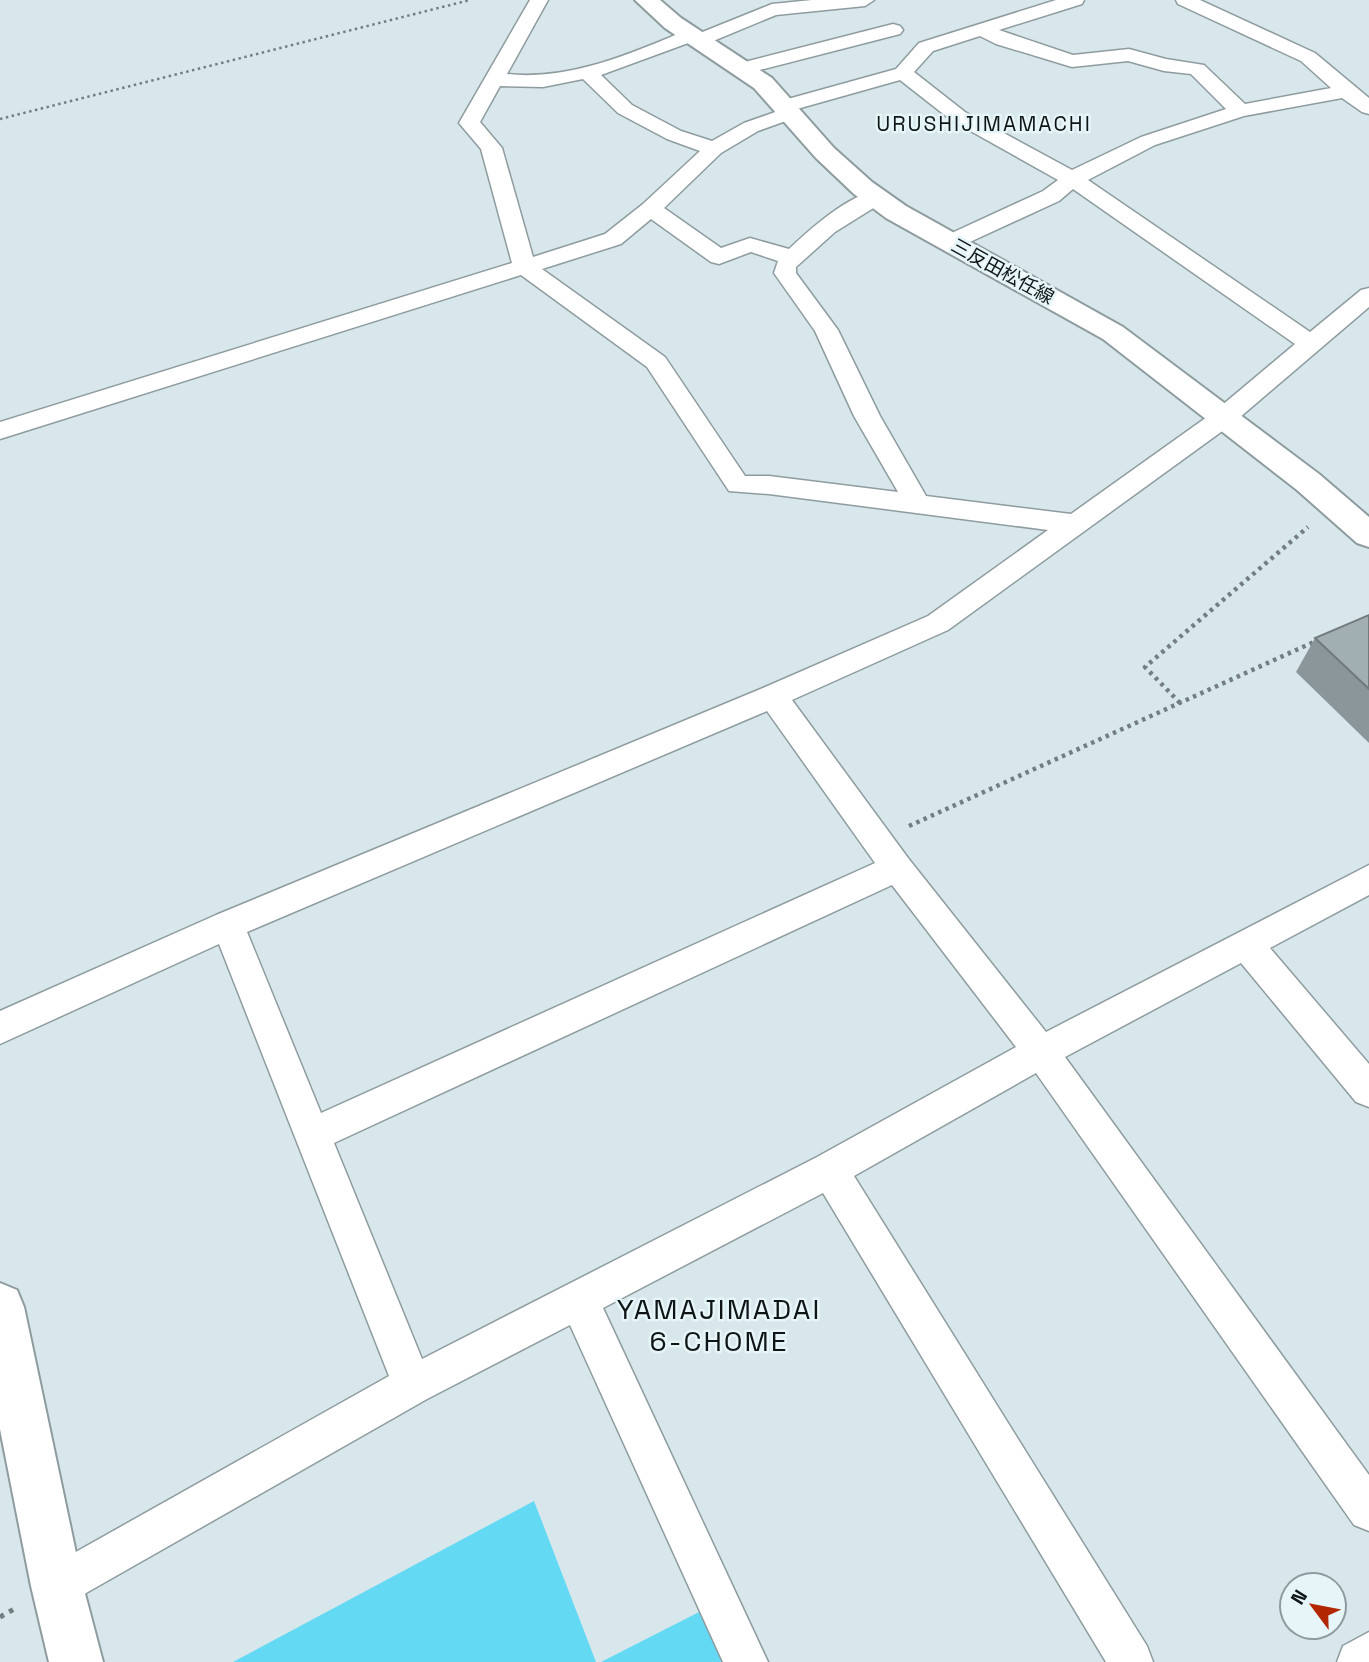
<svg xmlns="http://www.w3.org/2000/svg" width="1369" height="1662" font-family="'Space Grotesk','Noto Sans JP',sans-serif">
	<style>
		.green { fill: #64d9f3 }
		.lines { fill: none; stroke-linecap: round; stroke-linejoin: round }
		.street-casing { stroke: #8e9c9f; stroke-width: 3 }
		.secondary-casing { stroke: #8e9c9f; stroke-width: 4 }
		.path-far2 { stroke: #747e80; stroke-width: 2.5; stroke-dasharray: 2.5 3.5; stroke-linecap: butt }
		.path-far1 { stroke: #747e80; stroke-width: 4.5; stroke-dasharray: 3.5 4.5; stroke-linecap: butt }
		.path { stroke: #747e80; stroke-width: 5; stroke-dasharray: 4.5 6; stroke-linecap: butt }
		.street { fill: #fff; fill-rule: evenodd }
		.secondary { fill: #fff; fill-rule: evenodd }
		.wall { fill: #8a9699 }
		.building { fill: #a1afb2; stroke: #717a7d; stroke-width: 2 }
		.labels { text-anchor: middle; stroke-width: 5; stroke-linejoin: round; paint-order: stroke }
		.far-street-label { font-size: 19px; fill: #0f1415; stroke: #e5f5f8 }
		.far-quarter-label { font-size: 21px; letter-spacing: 2px; fill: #0f1415; stroke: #e5f5f8 }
		.near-neighbourhood-label { font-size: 28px; letter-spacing: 2px; fill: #0f1415; stroke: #e5f5f8 }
	</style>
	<rect width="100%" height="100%" fill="#d8e7eb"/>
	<g class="green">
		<path d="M534,1501l62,161h-363z"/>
		<path d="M701,1611l23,51h-123z"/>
	</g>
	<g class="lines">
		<defs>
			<g id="street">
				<path d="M530,0h18l-41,74c61,7 123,-20 178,-43l7,-2 8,4 72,-29 40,-4h62l-9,6 -89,9 -70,29 -7,2 -8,-4 -90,33 31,30 49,26 31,10 32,-18 34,-12 -4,-5 3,-4 119,-33 23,-26 137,-43h28l-2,4 -83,26 74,25 56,-6 37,10 38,6 41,39 86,-16 -30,-27 -123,-57 -2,-4h24l115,53 54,45v16l-7,-2 -20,-14 -98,18 -89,29 -67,35 222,152 51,-42 8,-2v19l-137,117 -284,206 -156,70 116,158 138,174 323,-167v30l-99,53 99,116v43l-13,-5 -115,-139 -176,94 304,418v56l-15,-6 -318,-452 -182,103 293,470 6,16h-47l-283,-469 -220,115 165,354h-45l-153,-337 -143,74 -355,202 -15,7 -15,-7 -7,-15 7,-15 347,-195 -170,-432 -219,100v-33l216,-96 547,-227 165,-72 120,-86 -279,-36 -40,-3 -82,-124 -126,-92 -521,164v-17l512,-159 -31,-114 -22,-26zM980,36l16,8 76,23 56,-6 36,10 27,3 35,35 -85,28 -69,33 -107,-58 -51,-40 19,-21zM583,79l35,34 49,26 33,12 -57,53 -38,30 -72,23 -31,-109 -22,-26 20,-36 43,1zM900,80l51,40 107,60 -15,11 -100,46 -3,5 3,5h16l100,-46 14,-12 222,155 -81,68 -143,102 -145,-18 -46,-80 -42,-86 -42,-57v-6l39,-35 48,-30 3,-5 -3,-5c-26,-6 -76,40 -94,57l-39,-11 -29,10 -57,-40 57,-55 37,-22 39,-14 3,-4 -3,-4zM651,219l60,43 8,2 32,-12 27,9 -4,12 41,58 39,85 44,76 -129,-16h-24l-80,-119 -123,-88 79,-25zM767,711l108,152 -554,250 -74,-181zM892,885l124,162 -199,110 -395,202 -88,-216z"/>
				<path d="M893,24l7,2 3,4 -3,4 -156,40 -7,-2 -3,-4 3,-4z"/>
				<path d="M1369,1632v30h-32l6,-16z"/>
			</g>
			<g id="secondary">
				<path d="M635,0h25l21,18 91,60 62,70 38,34 34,24 217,121 196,147 50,43v30l-12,-4 -60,-53 -194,-151 -217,-121 -32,-24 -38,-36 -62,-70 -89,-60z"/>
				<path d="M0,1283l17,7 7,17 59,279 20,76h-54l-18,-76 -31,-157z"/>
			</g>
		</defs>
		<use href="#street" class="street-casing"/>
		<use href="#secondary" class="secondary-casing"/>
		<path class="path-far2" d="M0,119l470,-119"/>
		<g class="path-far1">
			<path d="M1180,703l-35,-36 163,-140"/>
			<path d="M909,826l407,-185"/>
		</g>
		<path class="path" d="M0,1617l16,-9"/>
		<use href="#street" class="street"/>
		<use href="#secondary" class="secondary"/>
	</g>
	<path class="wall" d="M1369,615v128l-73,-71 19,-34z"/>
	<path class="building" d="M1369,615v74l-54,-51z"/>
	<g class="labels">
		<g class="far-street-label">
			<text transform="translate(1003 271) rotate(29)" y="7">三反田松任線</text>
		</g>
		<g class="far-quarter-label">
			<text x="984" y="131">URUSHIJIMAMACHI</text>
		</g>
		<g class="near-neighbourhood-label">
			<text x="719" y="1319">YAMAJIMADAI<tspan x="719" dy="32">6-CHOME</tspan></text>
		</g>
	</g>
	<g transform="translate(1313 1606) rotate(302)"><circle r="33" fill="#e5f5f8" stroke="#8f9b9d" stroke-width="2"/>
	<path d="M0-5L12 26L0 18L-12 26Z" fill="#b22700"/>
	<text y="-10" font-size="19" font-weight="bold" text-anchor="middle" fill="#0f1415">N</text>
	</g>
</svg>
